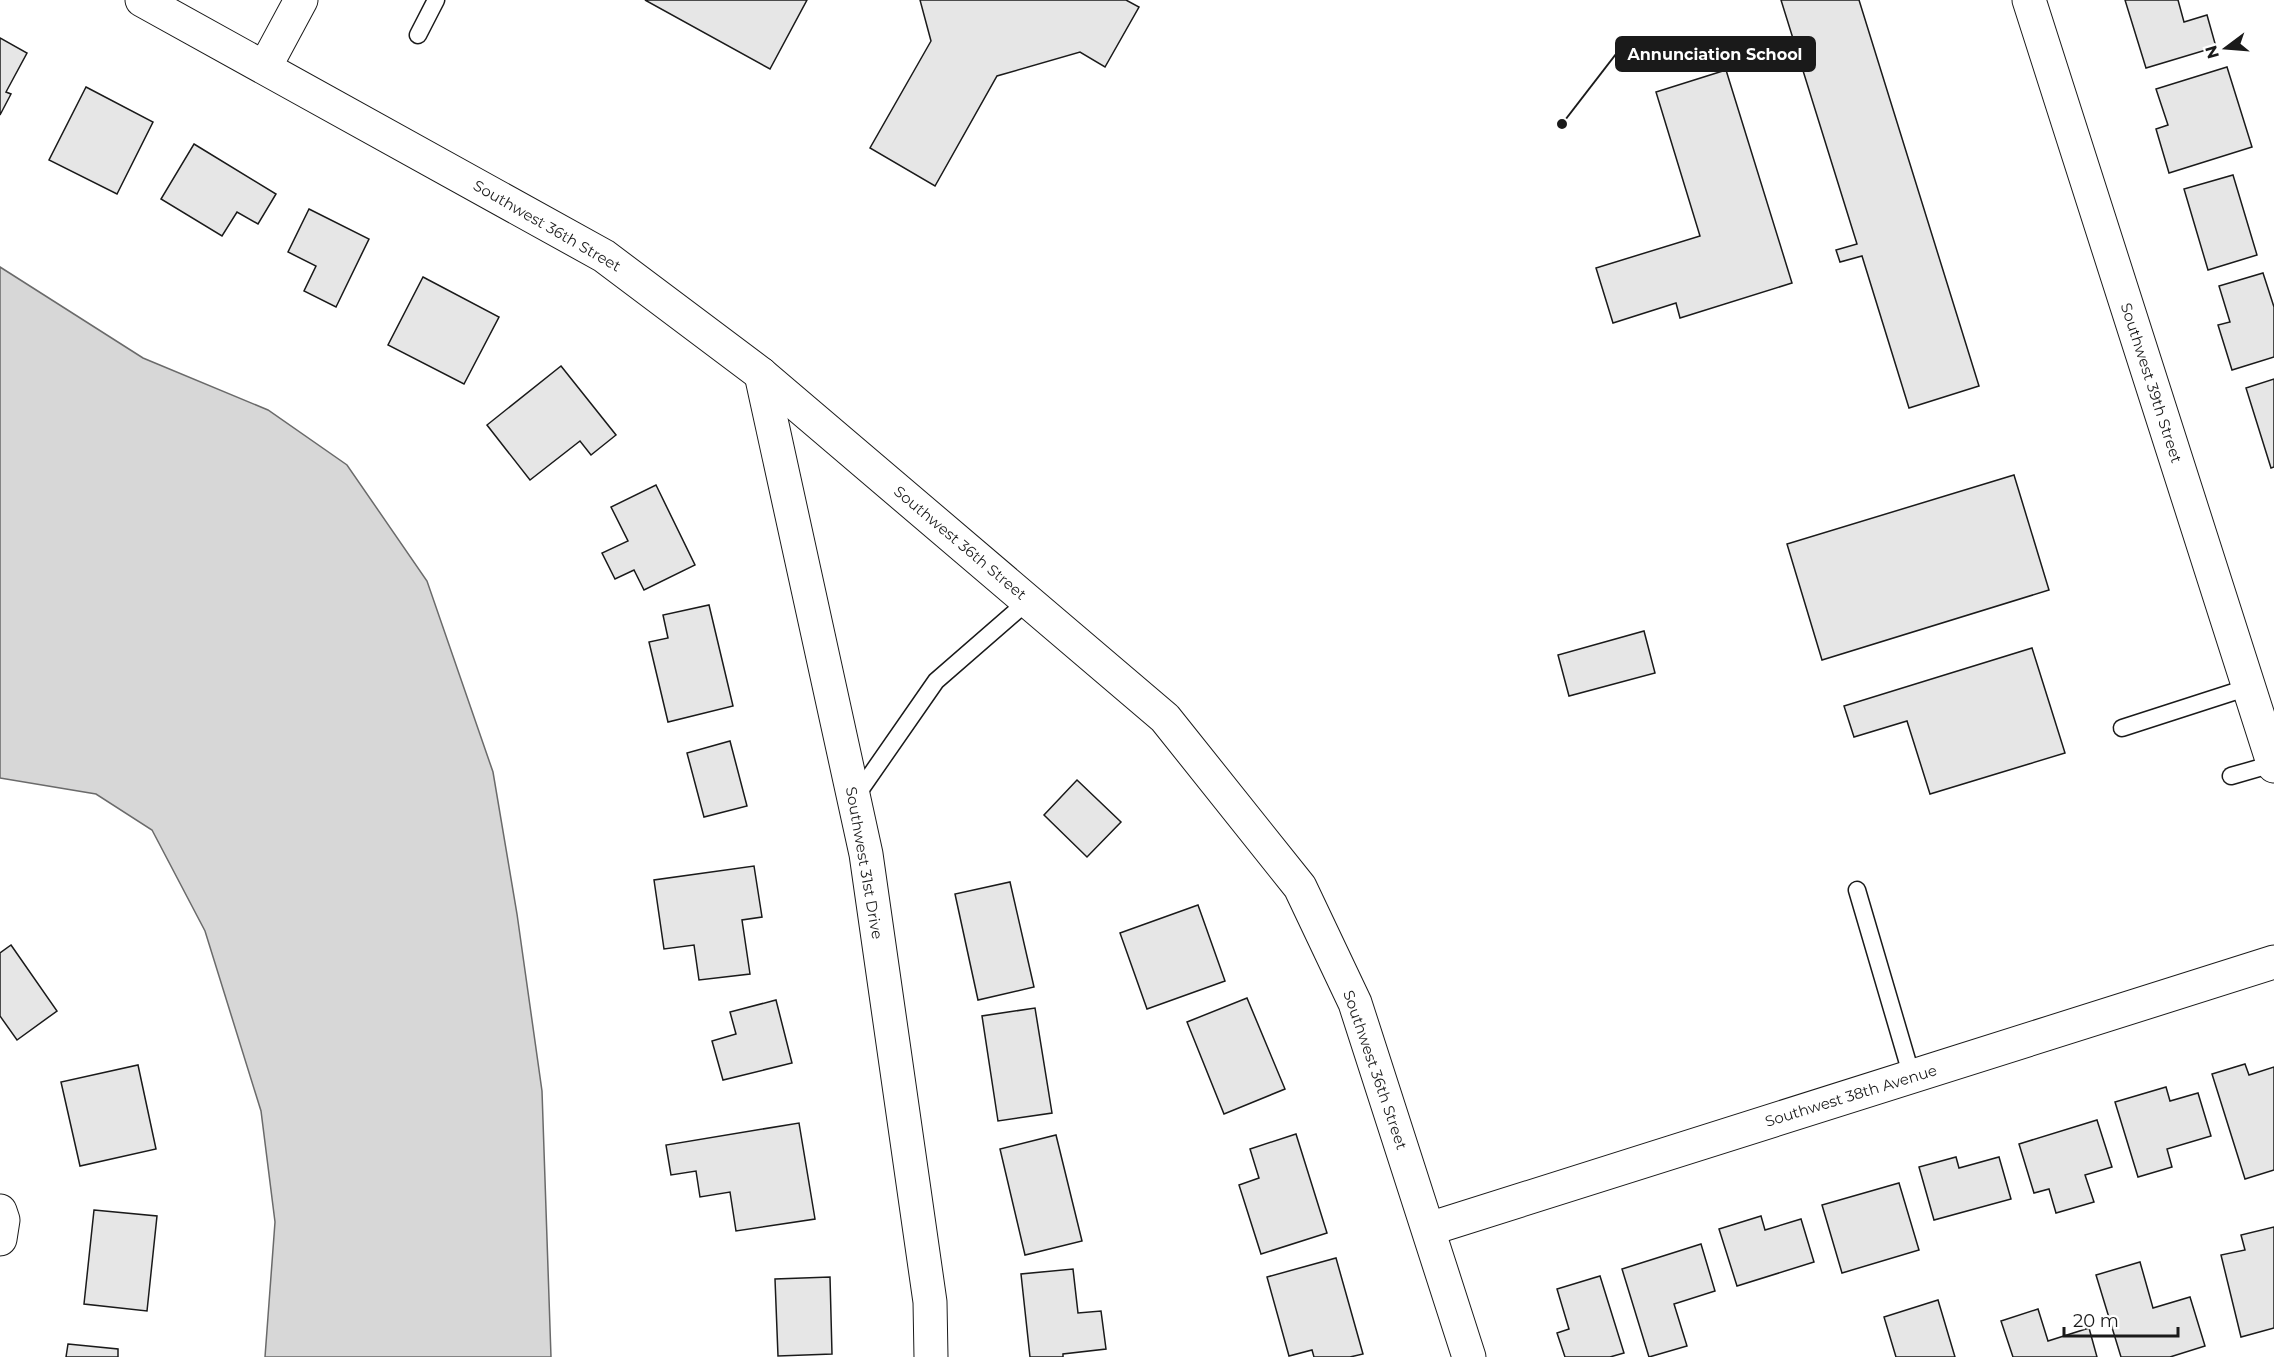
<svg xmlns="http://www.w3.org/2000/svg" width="2274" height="1357" font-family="Montserrat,sans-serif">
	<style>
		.water { fill: #d7d7d7; stroke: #6a6a6a; stroke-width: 1.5 }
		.building { fill: #e6e6e6; stroke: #1a1a1a; stroke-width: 1.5 }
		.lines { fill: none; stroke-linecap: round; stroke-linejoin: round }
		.lane-casing { stroke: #1a1a1a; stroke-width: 19 }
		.street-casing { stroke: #1a1a1a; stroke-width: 35 }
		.lane { stroke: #fff; stroke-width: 16 }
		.street { stroke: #fff; stroke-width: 33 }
		.labels { text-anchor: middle; stroke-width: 4.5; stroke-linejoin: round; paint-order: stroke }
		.street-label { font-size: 15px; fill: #1a1a1a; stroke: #fff }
		.leader { fill: none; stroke: #1a1a1a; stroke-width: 2 }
		.callout-dot { fill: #1a1a1a; stroke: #fff; stroke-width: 2 }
		.callout { fill: #1a1a1a; stroke: #1a1a1a; stroke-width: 2 }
		.callout-label { font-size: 16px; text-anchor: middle; font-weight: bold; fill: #fff }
	</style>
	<rect width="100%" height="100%" fill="#fff"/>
	<path class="water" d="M0,267l143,91 125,52 79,55 80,116 66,191 24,142 25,177 9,266h-286l10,-135 -14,-111 -56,-180 -53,-101 -56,-36 -96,-16z"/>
	<g class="building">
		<path d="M645,0h162l-37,69z"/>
		<path d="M920,0h206l13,7 -34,60 -25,-15 -83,24 -62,110 -65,-38 61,-107z"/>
		<path d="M1781,0h78l120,386 -70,22 -47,-152 -22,6 -4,-12 21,-6z"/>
		<path d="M2125,0h53l6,22 23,-7 9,32 -70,21z"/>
		<path d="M0,38l27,15 -21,39 5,2 -11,21z"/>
		<path d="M2227,67l25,80 -83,26 -13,-44 12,-4 -12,-36z"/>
		<path d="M1726,70l66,213 -112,35 -4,-15 -63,20 -17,-55 104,-32 -44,-144z"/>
		<path d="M86,87l67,35 -36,72 -68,-34z"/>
		<path d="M194,144l82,50 -18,30 -21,-12 -15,24 -61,-37z"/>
		<path d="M2233,175l24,80 -49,15 -24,-81z"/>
		<path d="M309,209l60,30 -33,68 -32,-16 12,-25 -28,-14z"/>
		<path d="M2263,273l11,34v50l-42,13 -14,-45 12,-3 -11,-36z"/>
		<path d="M423,277l76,40 -35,67 -76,-39z"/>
		<path d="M561,366l55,69 -25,20 -11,-14 -50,39 -43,-55z"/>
		<path d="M2274,379v88l-3,1 -25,-80z"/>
		<path d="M2014,475l35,115 -227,70 -35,-116z"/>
		<path d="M656,485l39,80 -51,25 -10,-20 -19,9 -13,-26 26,-12 -17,-34z"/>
		<path d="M709,605l24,101 -65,16 -19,-80 19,-4 -5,-23z"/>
		<path d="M1644,631l11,42 -86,23 -11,-41z"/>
		<path d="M2032,648l33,105 -135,41 -23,-73 -53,16 -10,-31z"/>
		<path d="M730,741l17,65 -43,11 -17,-64z"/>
		<path d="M1077,780l44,42 -34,35 -43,-42z"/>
		<path d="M754,866l8,51 -20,3 8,54 -51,6 -5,-35 -30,4 -10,-69z"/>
		<path d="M1010,882l24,105 -56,13 -23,-106z"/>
		<path d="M1198,905l27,76 -78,28 -27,-76z"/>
		<path d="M11,945l46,66 -40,29 -17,-24v-63z"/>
		<path d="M1247,998l38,91 -61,25 -37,-92z"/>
		<path d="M776,1000l16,63 -69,17 -11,-39 24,-7 -6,-22z"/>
		<path d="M1035,1008l17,105 -54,8 -16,-105z"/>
		<path d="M2245,1064l4,11 25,-8v103l-29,9 -33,-105z"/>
		<path d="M138,1065l18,84 -76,17 -19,-84z"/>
		<path d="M2166,1087l4,14 28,-8 13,43 -44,13 5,18 -34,10 -23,-75z"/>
		<path d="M2097,1120l15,47 -27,8 9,27 -38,11 -7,-24 -15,4 -15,-49z"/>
		<path d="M799,1123l16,96 -79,12 -6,-39 -30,5 -4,-26 -25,4 -5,-30z"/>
		<path d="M1296,1134l31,99 -66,21 -22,-69 20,-7 -9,-29z"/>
		<path d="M1056,1135l26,106 -57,14 -25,-106z"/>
		<path d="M1956,1157l3,11 40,-11 12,42 -77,21 -15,-53z"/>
		<path d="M1899,1183l20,67 -77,23 -20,-68z"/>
		<path d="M94,1210l63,6 -10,95 -63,-7z"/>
		<path d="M1761,1216l4,14 36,-11 13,43 -77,24 -18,-57z"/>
		<path d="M2274,1227v101l-33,9 -20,-82 24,-5 -4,-15z"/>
		<path d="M1701,1244l14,47 -41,13 13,42 -38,11 -27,-88z"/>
		<path d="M1336,1258l27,96 -13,3h-36l-2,-7 -23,6 -22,-79z"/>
		<path d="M2140,1262l13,46 37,-11 15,49 -35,11h-49l-25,-82z"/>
		<path d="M1073,1269l5,44 23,-2 5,38 -43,5v3h-33l-9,-83z"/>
		<path d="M1600,1276l24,77 -14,4h-45l-8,-24 12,-4 -12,-40z"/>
		<path d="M830,1277l2,77 -54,2 -3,-77z"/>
		<path d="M1938,1300l17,57h-59l-12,-40z"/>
		<path d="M2038,1309l10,32 41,-13 8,29h-84l-12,-36z"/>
		<path d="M68,1344l50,5v8h-52z"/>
	</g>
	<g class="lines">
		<defs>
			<g id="lane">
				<path d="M418,35l18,-35"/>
				<path d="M2122,728l127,-41"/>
				<path d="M2231,776l42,-12"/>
				<path d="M854,799l82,-118 92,-80"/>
				<path d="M1857,890l55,187"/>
			</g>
			<g id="street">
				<path d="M142,0l462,256 157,118 404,344 135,169 55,116 114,354"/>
				<path d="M2029,0l245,766"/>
				<path d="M265,67l36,-67"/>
				<path d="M761,374l105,480 64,448 1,55"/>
				<path d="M0,1211l3,9 -3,19"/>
				<path d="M1429,1229l845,-267"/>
			</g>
		</defs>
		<use href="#lane" class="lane-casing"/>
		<use href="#street" class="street-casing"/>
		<use href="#lane" class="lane"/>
		<use href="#street" class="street"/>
	</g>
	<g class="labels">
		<g class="street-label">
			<text transform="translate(547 226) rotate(30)" y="5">Southwest 36th Street</text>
			<text transform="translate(2151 383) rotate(72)" y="5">Southwest 39th Street</text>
			<text transform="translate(960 543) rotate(40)" y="5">Southwest 36th Street</text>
			<text transform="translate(864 863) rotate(80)" y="5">Southwest 31st Drive</text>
			<text transform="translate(1375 1070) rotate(71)" y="5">Southwest 36th Street</text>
			<text transform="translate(1851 1096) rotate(-17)" y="5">Southwest 38th Avenue</text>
		</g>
	</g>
	<path class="leader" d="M1562 124L1616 54"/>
	<circle class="callout-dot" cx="1562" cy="124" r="6"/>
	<rect class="callout" x="1616" y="37" width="199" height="34" rx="6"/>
	<g class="callout-label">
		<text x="1715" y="60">Annunciation School</text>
	</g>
	<g transform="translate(2226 48) rotate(254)" stroke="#ffffff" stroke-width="4.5" paint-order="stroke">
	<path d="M0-4.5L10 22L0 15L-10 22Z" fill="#1a1a1a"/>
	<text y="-9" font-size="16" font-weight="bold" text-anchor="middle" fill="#1a1a1a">N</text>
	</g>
	<path d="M2064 1327v9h114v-9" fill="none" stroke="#1a1a1a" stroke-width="3"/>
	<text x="2073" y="1327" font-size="18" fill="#1a1a1a" stroke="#ffffff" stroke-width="4.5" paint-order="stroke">20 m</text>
</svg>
